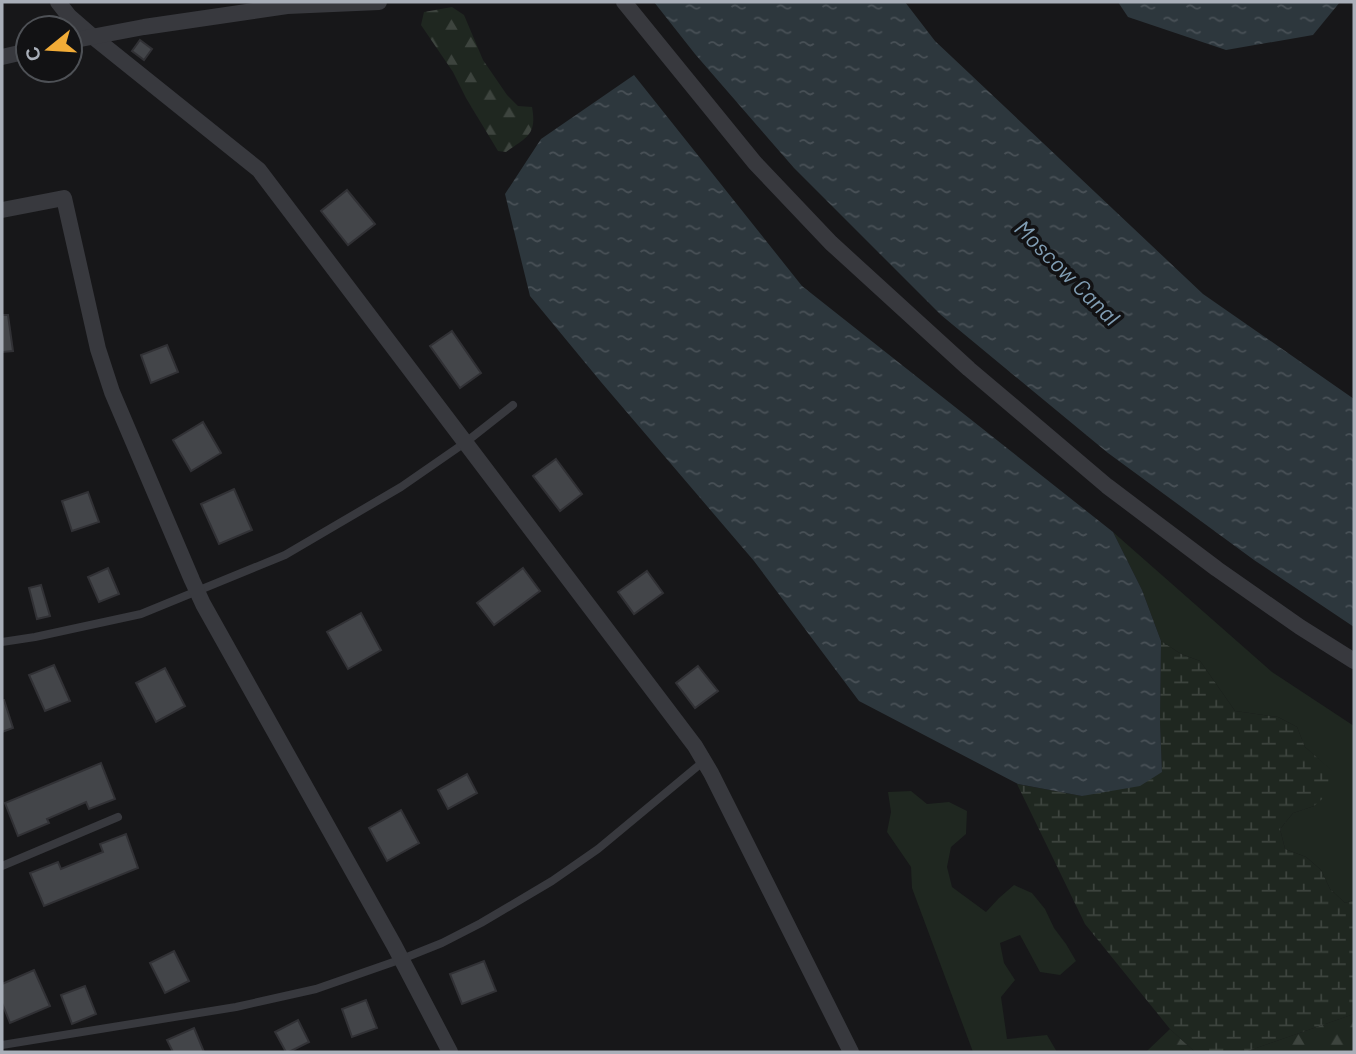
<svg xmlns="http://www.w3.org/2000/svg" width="1356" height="1054" font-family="Barlow,sans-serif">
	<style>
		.grass { fill: #1f2720 }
		.forest { fill: url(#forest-firs) }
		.wetland { fill: url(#wetland-marsh) }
		.water { fill: url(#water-ripples) }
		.building { fill: #434549; stroke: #313135; stroke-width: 2 }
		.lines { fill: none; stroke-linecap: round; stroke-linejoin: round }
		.service { stroke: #38393e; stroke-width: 8 }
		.minor { stroke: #38393e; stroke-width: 16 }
		.labels { text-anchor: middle; stroke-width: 7; stroke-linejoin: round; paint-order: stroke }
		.water-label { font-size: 23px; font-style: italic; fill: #819eb4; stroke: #121214 }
	</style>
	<defs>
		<pattern id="forest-firs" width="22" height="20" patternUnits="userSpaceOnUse" patternTransform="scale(1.75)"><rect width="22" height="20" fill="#1f2720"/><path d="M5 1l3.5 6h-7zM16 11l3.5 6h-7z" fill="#3d443e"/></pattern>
		<pattern id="wetland-marsh" width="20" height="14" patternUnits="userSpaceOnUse" patternTransform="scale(1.75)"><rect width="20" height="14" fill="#1f2720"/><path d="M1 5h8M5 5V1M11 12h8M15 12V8" fill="none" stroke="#3d443e"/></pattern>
		<pattern id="water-ripples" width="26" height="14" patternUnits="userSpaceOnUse" patternTransform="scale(1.75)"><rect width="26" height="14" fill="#2d373d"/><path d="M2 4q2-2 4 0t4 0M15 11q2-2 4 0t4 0" fill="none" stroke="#495157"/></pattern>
	</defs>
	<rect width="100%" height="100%" fill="#171719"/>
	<g class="grass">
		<path d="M1113,532l159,140 82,54v174l-9,3 -15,-14 -9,-19 -15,-13 -21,-8 -5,-20 13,-16 21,-7 21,-32 -30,-27 -8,-20 -19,-10 -43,-6 -35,-50 -19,-7 -20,-13 -19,-51z"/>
		<path d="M911,791l16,13 22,-2 18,9 -1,23 -15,13 -4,20 5,20 34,25 13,-14 15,-13 18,8 13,16 9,19 12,16 10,17 -16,14 -20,-3 -20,-37 -20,8 4,20 11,17 -14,17 6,42 40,-4 10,17h-84l-61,-164 -1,-21 -24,-35 4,-20 -3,-20z"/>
	</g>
	<g class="forest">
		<path d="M452,7l12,8 19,45 24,35 11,11 14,1c5,28 -5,30 -26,45l-8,-1 -32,-53 -13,-26 -32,-47 3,-13z"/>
		<path d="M1354,1014v38h-109z"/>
		<path d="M1170,1029l25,23h-49z"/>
	</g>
	<path class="wetland" d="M1161,641l20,13 19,7 35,50 43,6 19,10 8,20 31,27 -7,19 -15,13 -21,7 -13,16 5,20 21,8 15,13 9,19 15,14 9,-3v114l-109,38h-50l-25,-23 -85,-105 -68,-140 65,12 80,-24 -2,-50z"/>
	<g class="water">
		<path d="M654,2h251l30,39 268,253 151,105v228l-100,-67 -146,-107 -167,-138 -147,-147 -99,-114z"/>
		<path d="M1118,2h222l-27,33 -87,15 -98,-33z"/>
		<path d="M634,75l168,211 311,246 29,58 19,51 -1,81 2,50 -22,14 -58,10 -64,-12 -159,-83 -105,-140 -153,-179 -71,-86 -25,-102 36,-55z"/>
	</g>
	<g class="building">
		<path d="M140,40l12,9 -8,11 -12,-9z"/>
		<path d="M347,190l28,34 -27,21 -27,-34z"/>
		<path d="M2,315h6l5,36 -11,1z"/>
		<path d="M452,331l29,42 -21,15 -30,-42z"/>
		<path d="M167,345l11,27 -27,11 -10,-28z"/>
		<path d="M203,422l18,31 -30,18 -18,-31z"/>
		<path d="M556,459l26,35 -22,17 -27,-35z"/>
		<path d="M234,489l18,41 -33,14 -18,-40z"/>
		<path d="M88,492l11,30 -27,9 -10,-30z"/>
		<path d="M108,568l11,26 -20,8 -11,-25z"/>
		<path d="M523,568l17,23 -46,34 -17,-22z"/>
		<path d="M647,571l16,22 -29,21 -16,-22z"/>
		<path d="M41,585l9,31 -13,3 -8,-31z"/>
		<path d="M361,613l20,37 -33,19 -21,-37z"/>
		<path d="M54,665l16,36 -25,10 -16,-36z"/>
		<path d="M698,666l20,25 -23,17 -19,-25z"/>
		<path d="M165,668l20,38 -29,16 -20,-39z"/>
		<path d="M2,700h2l9,28 -11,4z"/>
		<path d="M101,763l14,36 -26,10 -3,-7 -39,17 2,4 -31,13 -13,-33z"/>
		<path d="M467,774l10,19 -29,16 -10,-19z"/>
		<path d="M401,810l18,33 -32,18 -18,-33z"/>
		<path d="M126,834l12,34 -94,38 -14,-33 28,-11 3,7 42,-17 -3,-8z"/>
		<path d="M174,951l15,30 -24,12 -15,-30z"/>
		<path d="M484,961l12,30 -34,13 -12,-30z"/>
		<path d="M34,970l16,36 -40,17 -8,-20v-19z"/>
		<path d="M85,986l11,28 -24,10 -11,-29z"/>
		<path d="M366,1000l11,28 -25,9 -10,-28z"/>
		<path d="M298,1020l11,22 -20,10h-3l-11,-20z"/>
		<path d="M194,1028l10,24h-31l-6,-12z"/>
	</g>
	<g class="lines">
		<g class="service">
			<path d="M2,642l33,-5 106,-23 144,-59 116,-68 65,-45 47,-37"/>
			<path d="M2,866l116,-49"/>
			<path d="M2,1045l234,-38 80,-18 86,-30 40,-16 39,-20 71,-42 46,-32 106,-88"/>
		</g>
		<g class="minor">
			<path d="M58,2l11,14 23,20 167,134 436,576 16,27 140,279"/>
			<path d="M624,2l131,161 76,80 138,126 138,117 110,83 83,58 54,34"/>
			<path d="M70,41l74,-14 143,-21 92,-4"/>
			<path d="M2,57l26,-6"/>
			<path d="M2,210l62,-12 34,151 14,43 80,188 11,24 191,341 56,107"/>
		</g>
	</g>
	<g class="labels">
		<g class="water-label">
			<text transform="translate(1067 273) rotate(45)" y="8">Moscow Canal</text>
		</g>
	</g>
	<rect width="1356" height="1054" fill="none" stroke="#a9afb9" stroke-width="7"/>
	<g transform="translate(49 49) rotate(252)"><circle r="33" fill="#121214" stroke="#4e5156" stroke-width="2"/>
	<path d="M0-5L12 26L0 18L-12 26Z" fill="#f2ac37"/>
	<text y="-10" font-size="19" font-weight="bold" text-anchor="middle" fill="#a9afb9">С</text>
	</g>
</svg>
